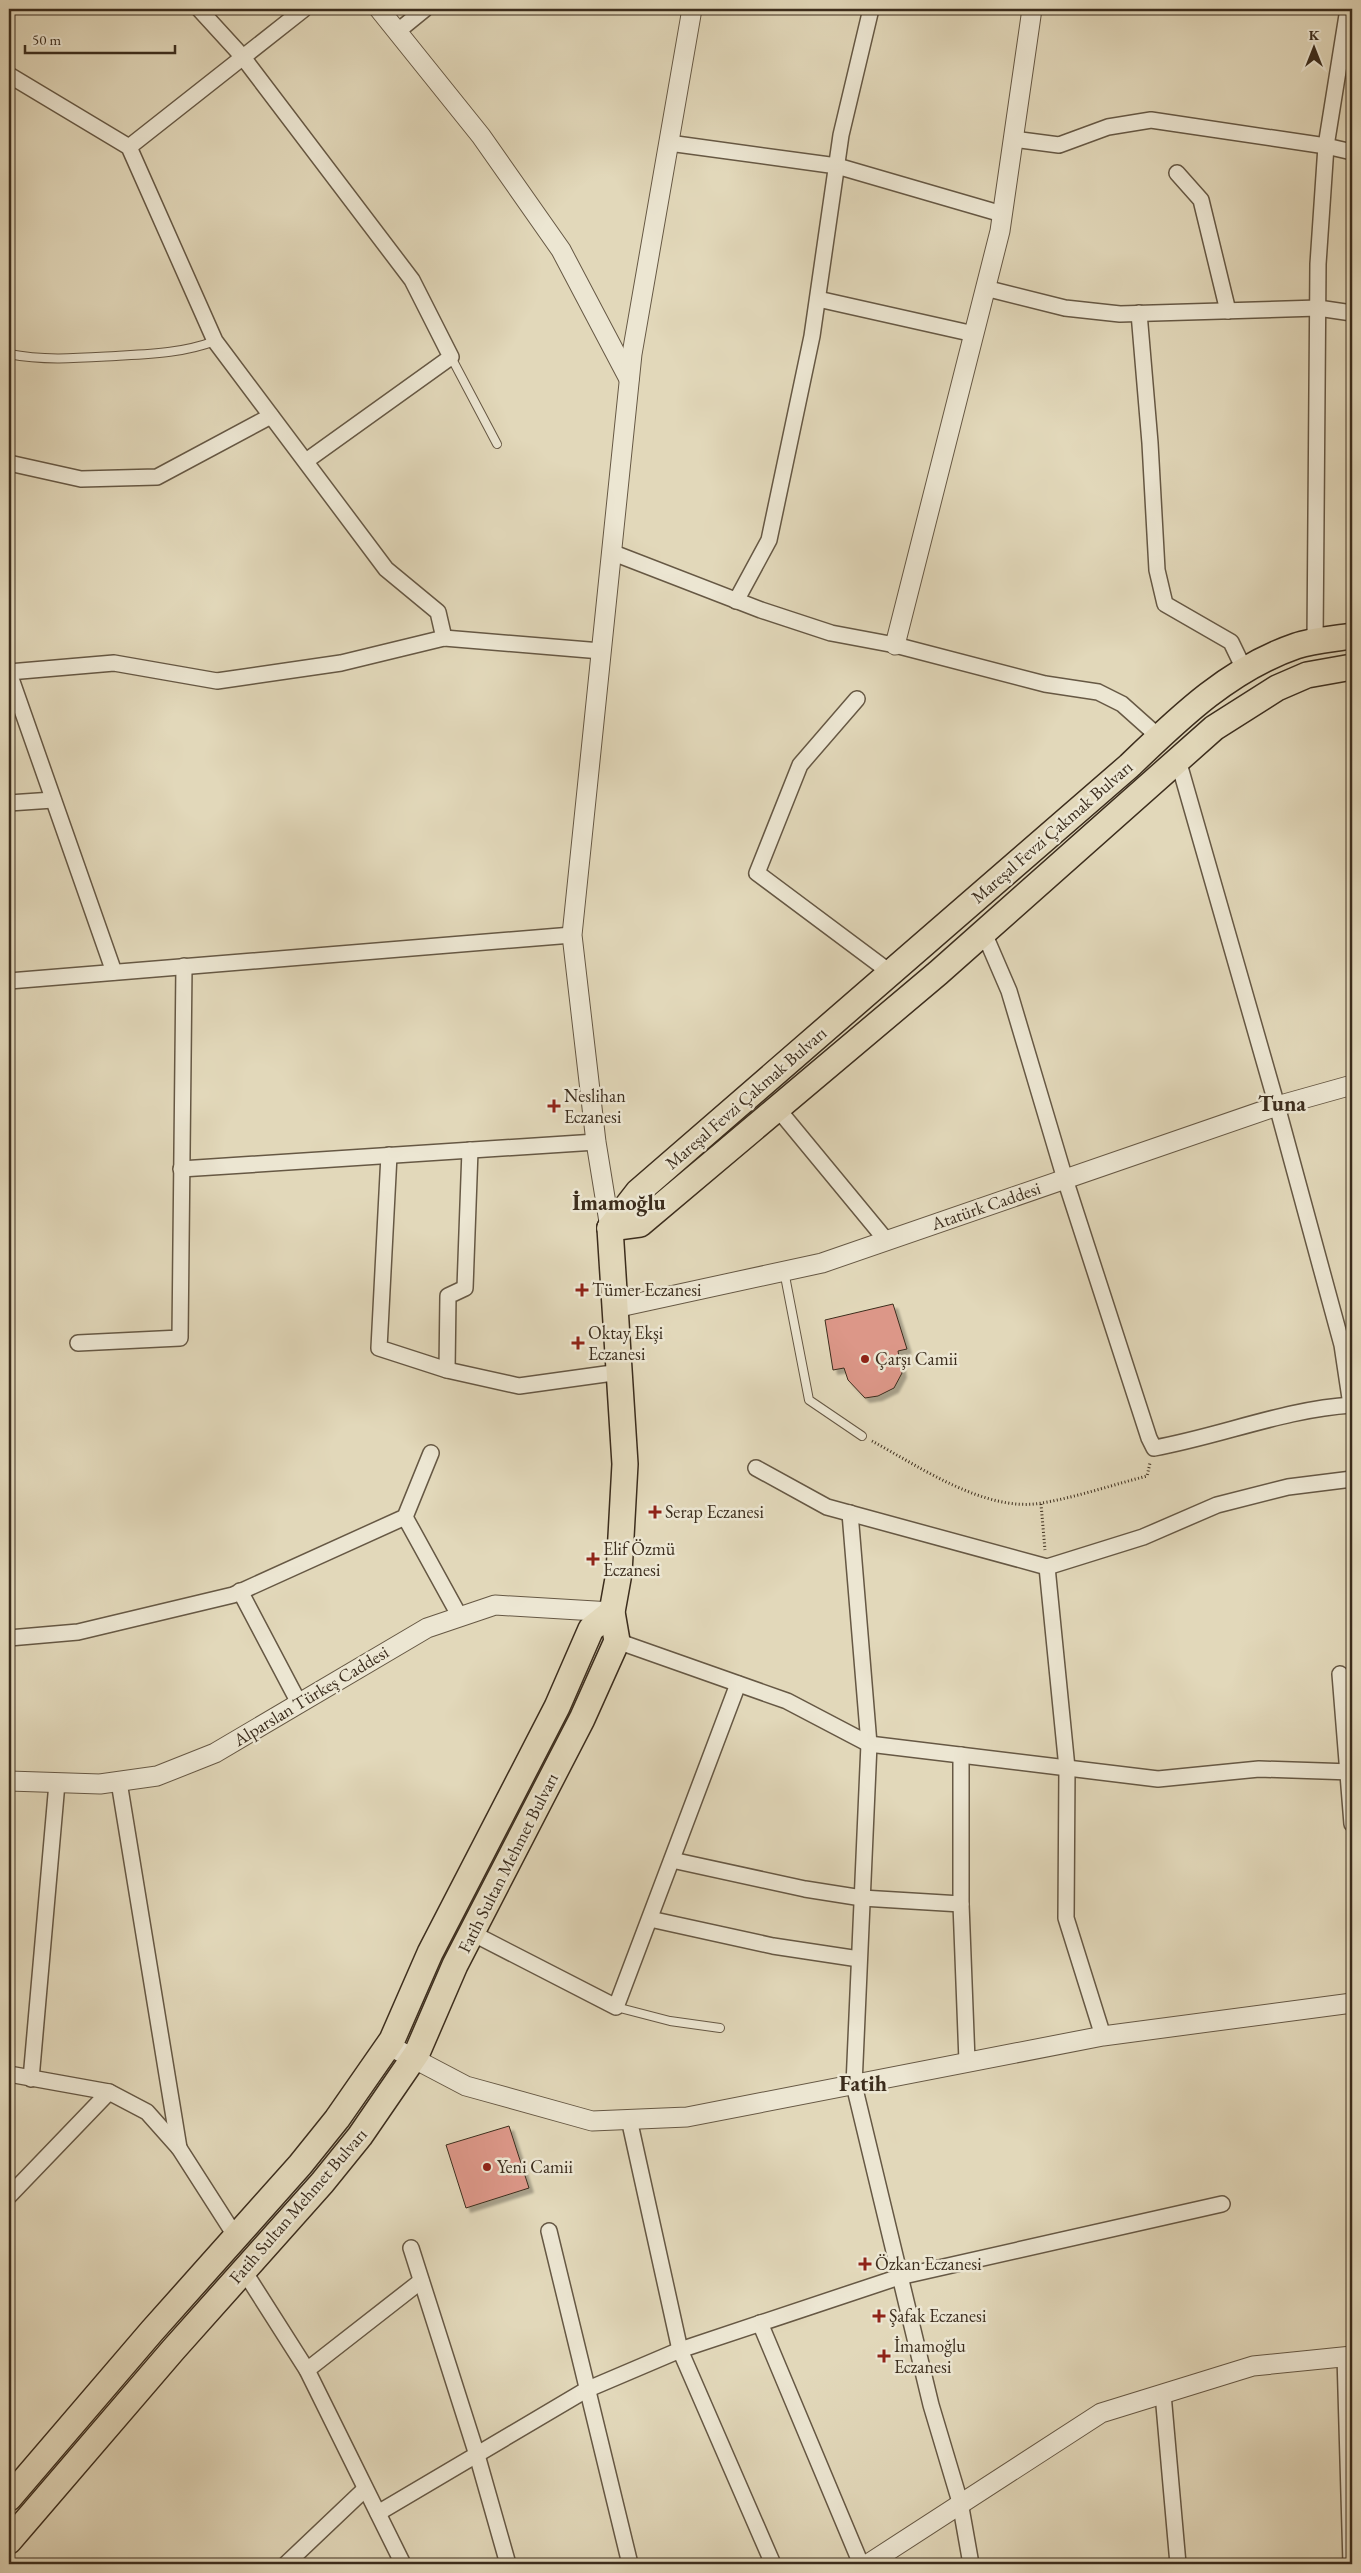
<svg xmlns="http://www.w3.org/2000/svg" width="1361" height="2573" font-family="'EB Garamond',serif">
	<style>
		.building { fill: #dc9788; stroke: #3c2d1d; filter: url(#shadow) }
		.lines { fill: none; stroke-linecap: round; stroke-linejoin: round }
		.service-casing { stroke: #665844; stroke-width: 10 }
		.minor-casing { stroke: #665844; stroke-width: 18 }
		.tertiary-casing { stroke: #665844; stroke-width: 21 }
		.primary-casing { stroke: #3c2d1d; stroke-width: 28 }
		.path { stroke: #3c2d1d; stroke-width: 3; stroke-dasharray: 1 2.5; stroke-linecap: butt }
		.service { stroke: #ece6d2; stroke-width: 8 }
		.minor { stroke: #ece6d2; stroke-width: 15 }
		.tertiary { stroke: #ece6d2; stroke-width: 19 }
		.primary { stroke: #e2d8ba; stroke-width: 25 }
		.poi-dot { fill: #8f2418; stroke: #ece6d2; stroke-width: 2 }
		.labels { text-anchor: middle; stroke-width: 5; stroke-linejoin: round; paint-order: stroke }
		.street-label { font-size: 18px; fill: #3c2d1d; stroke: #ece6d2 }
		.poi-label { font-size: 18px; fill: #3c2d1d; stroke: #ece6d2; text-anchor: start }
		.district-label { font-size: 22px; font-weight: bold; fill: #3c2d1d; stroke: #ece6d2 }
	</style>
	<defs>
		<filter id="shadow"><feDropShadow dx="4.5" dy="4.5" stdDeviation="1" flood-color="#0004"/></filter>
	</defs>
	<rect width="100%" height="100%" fill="#e2d8ba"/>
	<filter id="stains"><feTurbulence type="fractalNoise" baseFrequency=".004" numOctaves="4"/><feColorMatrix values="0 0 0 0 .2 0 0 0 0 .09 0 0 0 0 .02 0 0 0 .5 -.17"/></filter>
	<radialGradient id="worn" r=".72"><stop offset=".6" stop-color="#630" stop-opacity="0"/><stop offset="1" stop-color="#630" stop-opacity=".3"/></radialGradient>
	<g class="building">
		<path d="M893,1304l14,45 -9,2 4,22 -8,15 -16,8 -13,2 -17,-18 -4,-12 -11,2 -8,-50z"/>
		<path d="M509,2126l20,62 -63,20 -20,-63z"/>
	</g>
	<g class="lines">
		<defs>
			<g id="service">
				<path d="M9,354c36,7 71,4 107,2 35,-2 67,-3 99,-15"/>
				<path d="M451,357l46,87"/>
				<path d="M784,1271l25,129 53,36"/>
				<path d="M616,2007l54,14 50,7"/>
			</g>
			<g id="minor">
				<path d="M199,9l43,47 170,224 39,77 -145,104"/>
				<path d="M398,31l27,-22"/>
				<path d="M9,75l120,72 86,194 171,228 52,43 6,26"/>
				<path d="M1013,139l46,6 49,-18 43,-7 175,26 26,6"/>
				<path d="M669,143l168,23 165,48"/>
				<path d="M129,147l175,-138"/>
				<path d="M1177,173l24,27 27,111"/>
				<path d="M985,288l80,20 55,6 198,-6 34,5"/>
				<path d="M818,299l156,35"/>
				<path d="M1139,313l11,130 7,127 8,34 66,38 14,29"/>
				<path d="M9,463l72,16 76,-2 114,-61"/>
				<path d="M611,552l150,58 70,23 64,12 150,39 53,8 24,12 37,33"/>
				<path d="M736,601l33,-61 43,-204 29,-201 30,-126"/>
				<path d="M1315,642l3,-378 8,-118 22,-137"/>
				<path d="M9,672l105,-9 103,18 124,-18 103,-25 157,13"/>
				<path d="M9,673l105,299"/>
				<path d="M857,699l-57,66 -43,108 134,100"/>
				<path d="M1178,760l99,346 65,239 9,60"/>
				<path d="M9,803l44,-3"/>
				<path d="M984,933l25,58 56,188 84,259 5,10c67,-12 131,-39 198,-43"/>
				<path d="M9,981l563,-46"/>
				<path d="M777,1108l109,132"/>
				<path d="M389,1155l-10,193 68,22 72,16 101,-14"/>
				<path d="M181,1169l415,-27"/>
				<path d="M78,1343l102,-5 4,-372"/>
				<path d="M447,1370l1,-74 17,-8 5,-138"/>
				<path d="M756,1468l71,39 220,60 96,-30 74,-32 71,-18 64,-8"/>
				<path d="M850,1513l19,231 -15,341 77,320 29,97 11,62"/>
				<path d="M405,1517l55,100"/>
				<path d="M1047,1567l20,201 -1,150 37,118"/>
				<path d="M240,1591l59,112"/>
				<path d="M9,1638l69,-6 155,-37 172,-78 26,-64"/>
				<path d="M617,1641l170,60 82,43 289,35 101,-10 93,3"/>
				<path d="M1340,1674l12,150"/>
				<path d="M961,1755v149l6,157"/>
				<path d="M119,1782l60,366"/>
				<path d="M672,1860l133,29 57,9 99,6"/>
				<path d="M650,1919l123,27 86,13"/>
				<path d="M472,1933l144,74 122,-323"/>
				<path d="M9,2074l100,18 38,20 32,36 57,89"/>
				<path d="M31,2079l26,-296"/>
				<path d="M629,2119l51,231 93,214"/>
				<path d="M9,2196l100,-104"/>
				<path d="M549,2231l81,333"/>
				<path d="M411,2248l66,207 31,109"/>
				<path d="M244,2271l63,99 96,194"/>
				<path d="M760,2323l101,241"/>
				<path d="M1345,2356l6,208"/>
				<path d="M307,2370l114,-89"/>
				<path d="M1163,2394l15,170"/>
				<path d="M378,2513l208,-123 94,-40 219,-73 323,-73"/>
				<path d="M286,2564l79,-75"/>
			</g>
			<g id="tertiary">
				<path d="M379,9l102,127 80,114 68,129"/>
				<path d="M895,645l105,-414 32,-222"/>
				<path d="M610,1228l-14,-86 -24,-207 60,-581 60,-345"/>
				<path d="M615,1308l207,-45 455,-157 75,-21"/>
				<path d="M9,1781l91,3 57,-8 58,-23 212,-125 68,-23 117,7"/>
				<path d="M388,2045l78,41 126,35 95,-4 416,-81 249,-33"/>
				<path d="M868,2564l233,-151 152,-47 99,-10"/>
			</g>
			<g id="primary">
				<path d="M610,1228l28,-36 491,-426c50,-48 100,-97 167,-120 17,-6 38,-7 56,-10"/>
				<path d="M610,1228l30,-4 298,-251 276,-245 63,-40 30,-13 45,-8"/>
				<path d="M9,2498l143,-167 148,-166 37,-46 55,-79 38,-87 127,-246 34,-78 21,-17"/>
				<path d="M9,2541l164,-191 149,-167 38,-47 57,-83 38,-88 127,-246 35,-78 -5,-29 7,-39 6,-109 -15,-236"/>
			</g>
		</defs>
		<use href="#service" class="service-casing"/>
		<use href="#minor" class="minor-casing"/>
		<use href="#tertiary" class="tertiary-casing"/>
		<use href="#primary" class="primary-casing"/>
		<g class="path">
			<path d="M872,1441c48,26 114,72 170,62 35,-6 70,-18 105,-27l3,-13"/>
			<path d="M1041,1504l4,46"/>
		</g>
		<use href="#service" class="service"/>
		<use href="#minor" class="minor"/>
		<use href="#tertiary" class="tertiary"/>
		<use href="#primary" class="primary"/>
	</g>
	<g class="poi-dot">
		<path d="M551.5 1098.5h5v5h5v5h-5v5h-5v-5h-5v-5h5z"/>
		<path d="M579.5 1282.5h5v5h5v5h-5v5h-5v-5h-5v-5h5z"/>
		<path d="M575.5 1335.5h5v5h5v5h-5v5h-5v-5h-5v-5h5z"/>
		<circle cx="865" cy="1359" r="5"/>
		<path d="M652.5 1504.5h5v5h5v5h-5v5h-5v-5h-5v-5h5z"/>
		<path d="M590.5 1551.5h5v5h5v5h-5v5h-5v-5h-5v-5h5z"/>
		<circle cx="487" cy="2167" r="5"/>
		<path d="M862.5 2256.5h5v5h5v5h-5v5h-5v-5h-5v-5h5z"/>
		<path d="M876.5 2308.5h5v5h5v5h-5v5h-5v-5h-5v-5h5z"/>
		<path d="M881.5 2348.5h5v5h5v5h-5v5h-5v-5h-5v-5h5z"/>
	</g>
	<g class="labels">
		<g class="street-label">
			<text transform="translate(1052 832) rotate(-41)" y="6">Mareşal Fevzi Çakmak Bulvarı</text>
			<text transform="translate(746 1098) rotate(-41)" y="6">Mareşal Fevzi Çakmak Bulvarı</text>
			<text transform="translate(986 1206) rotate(-19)" y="6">Atatürk Caddesi</text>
			<text transform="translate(311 1696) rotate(-31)" y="6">Alparslan Türkeş Caddesi</text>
			<text transform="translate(508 1863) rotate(-63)" y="6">Fatih Sultan Mehmet Bulvarı</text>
			<text transform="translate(298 2206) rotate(-49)" y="6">Fatih Sultan Mehmet Bulvarı</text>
		</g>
		<g class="poi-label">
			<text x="564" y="1102">Neslihan<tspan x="564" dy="21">Eczanesi</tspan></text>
			<text x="592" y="1296">Tümer Eczanesi</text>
			<text x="588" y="1339">Oktay Ekşi<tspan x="588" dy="21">Eczanesi</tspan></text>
			<text x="875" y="1365">Çarşı Camii</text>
			<text x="665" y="1518">Serap Eczanesi</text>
			<text x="603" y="1555">Elif Özmü<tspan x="603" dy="21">Eczanesi</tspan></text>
			<text x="497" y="2173">Yeni Camii</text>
			<text x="875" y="2270">Özkan Eczanesi</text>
			<text x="889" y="2322">Şafak Eczanesi</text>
			<text x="894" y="2352">İmamoğlu<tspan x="894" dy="21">Eczanesi</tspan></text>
		</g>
		<g class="district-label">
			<text x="1282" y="1111">Tuna</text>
			<text x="619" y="1210">İmamoğlu</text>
			<text x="863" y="2091">Fatih</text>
		</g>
	</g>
	<rect width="1361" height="2573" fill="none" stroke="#e2d8ba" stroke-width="30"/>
	<rect x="10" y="10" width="1341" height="2553" fill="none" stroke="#3c2d1d" stroke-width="2.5"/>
	<rect x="15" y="15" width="1331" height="2543" fill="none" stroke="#3c2d1d"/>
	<g transform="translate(1314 48)" stroke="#ece6d2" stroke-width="4" paint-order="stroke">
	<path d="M0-4L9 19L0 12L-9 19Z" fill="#3c2d1d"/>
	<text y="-8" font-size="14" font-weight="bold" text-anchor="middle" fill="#3c2d1d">K</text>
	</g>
	<path d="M25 45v8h150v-8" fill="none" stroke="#3c2d1d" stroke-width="2.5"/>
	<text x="32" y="45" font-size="15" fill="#3c2d1d" stroke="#ece6d2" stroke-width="4" paint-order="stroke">50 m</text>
	<rect width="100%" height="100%" filter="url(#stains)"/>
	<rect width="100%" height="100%" fill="url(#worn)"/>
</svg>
